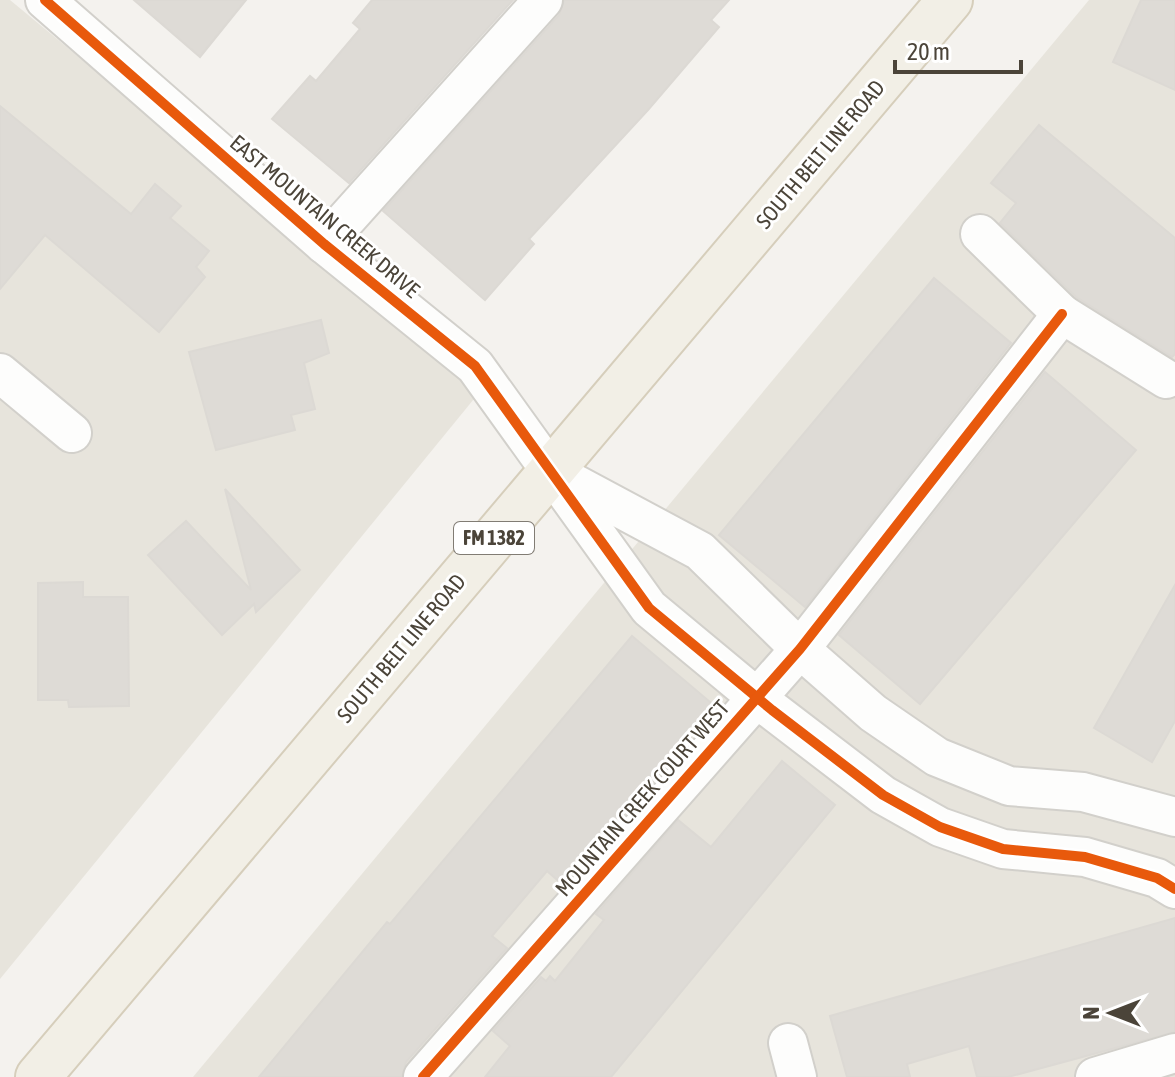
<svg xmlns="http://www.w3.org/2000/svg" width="1175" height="1077" font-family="'Asap Condensed',sans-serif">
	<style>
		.residential { fill: #e7e4dc }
		.building { fill: #dedbd6; stroke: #dcd9d4; stroke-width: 2 }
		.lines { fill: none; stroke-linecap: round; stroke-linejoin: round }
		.street-casing { stroke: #d2d0cb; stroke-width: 42 }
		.primary-casing { stroke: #d6cebb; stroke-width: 48 }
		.street { stroke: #fdfdfc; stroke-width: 38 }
		.primary { stroke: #f2efe6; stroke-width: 44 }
		.cycleway-casing { stroke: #fff; stroke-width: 15 }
		.cycleway { stroke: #e8590c; stroke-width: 10 }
		.labels { text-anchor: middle; stroke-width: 6; stroke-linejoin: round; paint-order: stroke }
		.shield { fill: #fff; stroke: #817c74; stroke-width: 2 }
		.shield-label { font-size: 20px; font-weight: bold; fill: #4b4439 }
		.street-label { font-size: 22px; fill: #4b4439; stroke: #fff }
	</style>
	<rect width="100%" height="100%" fill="#f4f2ee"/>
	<g class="residential">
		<path d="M0,0h10l58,48 410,346 -478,585z"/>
		<path d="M1089,0h86v1077h-982z"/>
	</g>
	<g class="building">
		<path d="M134,0h112l-46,57z"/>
		<path d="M372,0h141l-164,183 -77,-64 38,-43 6,5 44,-52 -7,-6z"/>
		<path d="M564,0h165l-18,20 8,7 -71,83 -119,129 5,5 -49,56 -102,-89 176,-196z"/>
		<path d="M1141,0h34v90l-62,-28z"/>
		<path d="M0,106l131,108 24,-30 26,22 -11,12 39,33 -13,16 9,10 -46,55 -114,-97 -45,54z"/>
		<path d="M1039,125l136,113v116l-3,3 -96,-60 -76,-74 16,-20 -25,-20z"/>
		<path d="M934,278l77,65 -206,264 -86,-72z"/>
		<path d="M321,320l8,33 -25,10 11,46 -24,6 4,15 -79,20 -27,-98z"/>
		<path d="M1045,372l91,78 -216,254 -81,-69z"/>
		<path d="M225,489l75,81 -44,42 -2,-8 -32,31 -74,-80 38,-34 65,69z"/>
		<path d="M83,582v15h45l1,109 -60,1 -1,-7h-30v-117z"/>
		<path d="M1175,585v136l-23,41 -58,-34z"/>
		<path d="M632,636l84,71 -72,85 -81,93 -16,-14 -55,65 15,12 -101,114 -4,15h-143l128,-155 3,2z"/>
		<path d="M782,761l53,44 -224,272h-126l25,-31 -17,-15 48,-54 5,4 4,-5 5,5 49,-61 -8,-6 82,-94 33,27z"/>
		<path d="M1175,918v114l-167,45h-31l-8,-31 -62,18 3,13h-63l-17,-61z"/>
	</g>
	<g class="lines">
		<defs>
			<g id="street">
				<path d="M45,0l279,244 151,122 174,242 123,102 111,85 57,32 63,22 82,8 72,21 18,11"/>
				<path d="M980,234l82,80 104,65"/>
				<path d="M324,244l219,-244"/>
				<path d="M0,373l72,60"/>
				<path d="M560,476l140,75 100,98 73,64 64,44 72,29 74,6 92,25"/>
				<path d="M788,1043l9,34"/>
				<path d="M423,1077l377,-428 262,-335"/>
				<path d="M1095,1077l80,-24"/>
			</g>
			<path id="primary" d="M38,1077l912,-1077"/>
		</defs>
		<use href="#street" class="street-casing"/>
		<use href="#primary" class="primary-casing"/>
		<use href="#street" class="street"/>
		<use href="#primary" class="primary"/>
		<defs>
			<g id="cycleway">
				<path d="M45,0l279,244 151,122 174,242 123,102 111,85 57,32 63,22 82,8 72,21 18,11"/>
				<path d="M423,1077l377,-428 262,-335"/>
			</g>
		</defs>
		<use href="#cycleway" class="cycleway-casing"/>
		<use href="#cycleway" class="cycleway"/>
	</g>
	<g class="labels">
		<rect class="shield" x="454" y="522" width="80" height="32" rx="6"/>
		<g class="shield-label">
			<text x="494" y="545">FM 1382</text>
		</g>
		<g class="street-label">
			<text transform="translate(820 154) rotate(-50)" y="8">SOUTH BELT LINE ROAD</text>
			<text transform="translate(325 216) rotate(40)" y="8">EAST MOUNTAIN CREEK DRIVE</text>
			<text transform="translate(401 648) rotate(-50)" y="8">SOUTH BELT LINE ROAD</text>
			<text transform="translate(642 798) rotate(-49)" y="8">MOUNTAIN CREEK COURT WEST</text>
		</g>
	</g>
	<g transform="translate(1111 1013) rotate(270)" stroke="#ffffff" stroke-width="6" paint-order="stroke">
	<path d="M0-6L14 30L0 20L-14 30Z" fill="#4b4439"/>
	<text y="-12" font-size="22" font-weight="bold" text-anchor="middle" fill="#4b4439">N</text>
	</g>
	<path d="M895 60v12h126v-12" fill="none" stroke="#4b4439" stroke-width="4"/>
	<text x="907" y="60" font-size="24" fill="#4b4439" stroke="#ffffff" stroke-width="6" paint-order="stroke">20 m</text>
</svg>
